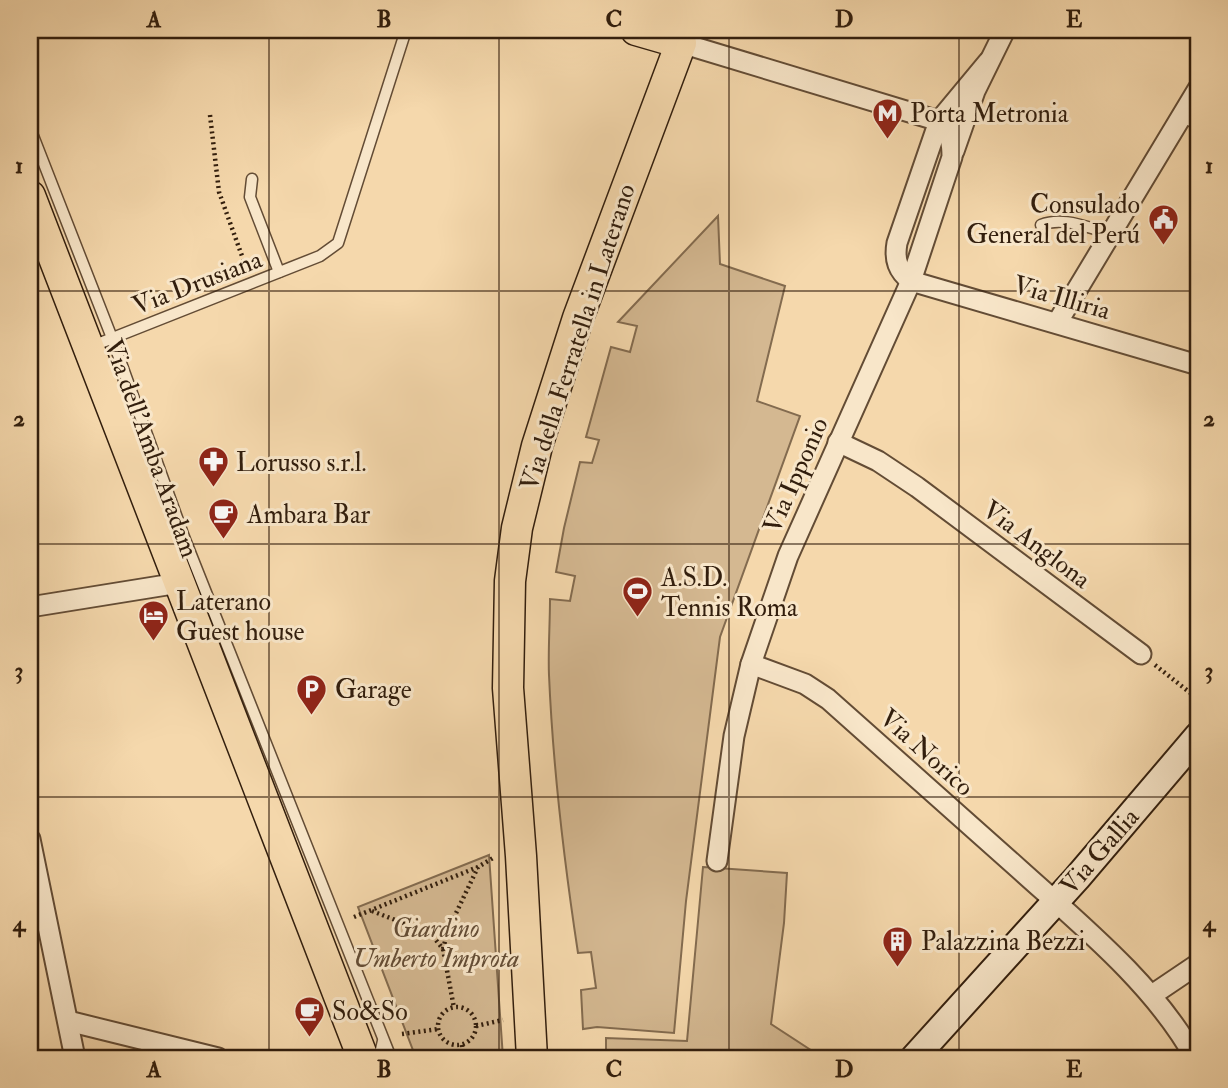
<svg xmlns="http://www.w3.org/2000/svg" width="1228" height="1088" font-family="'IM FELL Double Pica',serif">
	<style>
		.green { fill: #d4b891; stroke: #836b4f; stroke-width: 2 }
		.lines { fill: none; stroke-linecap: round; stroke-linejoin: round }
		.service-casing { stroke: #634c35; stroke-width: 13 }
		.minor-casing { stroke: #634c35; stroke-width: 23 }
		.secondary-casing { stroke: #321e0d; stroke-width: 30 }
		.primary-casing { stroke: #321e0d; stroke-width: 33 }
		.path { stroke: #321e0d; stroke-width: 4.5; stroke-dasharray: 2 3.5; stroke-linecap: butt }
		.service { stroke: #f8e6c9; stroke-width: 10 }
		.minor { stroke: #f8e6c9; stroke-width: 19 }
		.secondary { stroke: #f8e6c9; stroke-width: 26 }
		.primary { stroke: #f5d8ac; stroke-width: 30 }
		.grid { fill: none; stroke: #321e0d; stroke-width: 2; stroke-opacity: 0.55 }
		.labels { text-anchor: middle; stroke-width: 6; stroke-linejoin: round; paint-order: stroke }
		.poi-label { font-size: 26px; fill: #321e0d; stroke: #f8e6c9; text-anchor: start }
		.street-label { font-size: 26px; fill: #321e0d; stroke: #f8e6c9 }
		.park-label { font-size: 26px; font-style: italic; fill: #634c35; stroke: #f8e6c9 }
		.neatline { fill: none; stroke: #321e0d; stroke-width: 2.5 }
		.grid-label { font-size: 23px; text-anchor: middle; font-weight: bold; fill: #321e0d }
	</style>
	<rect width="100%" height="100%" fill="#f5d8ac"/>
	<filter id="stains"><feTurbulence type="fractalNoise" baseFrequency=".00286" numOctaves="4"/><feColorMatrix values="0 0 0 0 .2 0 0 0 0 .09 0 0 0 0 .02 0 0 0 .5 -.17"/></filter>
	<radialGradient id="worn" r=".72"><stop offset=".6" stop-color="#630" stop-opacity="0"/><stop offset="1" stop-color="#630" stop-opacity=".3"/></radialGradient>
	<g class="green">
		<path d="M718,216l2,48 65,22 -28,115 43,15 -80,221 -34,264 -12,132 -77,-6 -14,2 -2,-39 15,-2 -5,-36 -13,1c-14,-92 -25,-185 -29,-278 -1,-25 1,-51 1,-76l20,2 5,-25 -19,-4 8,-44 16,-66 12,1 7,-23 -13,-3 25,-90 19,5 7,-26 -19,-4z"/>
		<path d="M489,855l14,203h-87l-58,-151z"/>
		<path d="M703,867l84,6 -3,50 -13,101 52,34h-217v-20l81,3z"/>
	</g>
	<g class="lines">
		<defs>
			<g id="service">
				<path d="M1181,117l17,7"/>
				<path d="M30,128l82,210 72,199 207,521"/>
				<path d="M252,179l-2,18 29,75"/>
				<path d="M1041,225c22,-9 47,3 69,8"/>
				<path d="M90,347l230,-91 18,-13 68,-213"/>
				<path d="M379,1058l4,-17"/>
			</g>
			<g id="minor">
				<path d="M681,43l258,78c11,11 13,21 13,36l-41,124 -123,275 -37,108 -17,72 -17,125"/>
				<path d="M988,62l-49,59 -42,122c-3,17 1,28 14,38l287,84"/>
				<path d="M954,151l21,-60 30,-61"/>
				<path d="M1057,323l141,-234"/>
				<path d="M838,442l40,19 39,26 224,167"/>
				<path d="M30,607l149,-24"/>
				<path d="M751,664l54,20 23,15c64,57 127,113 191,170 61,55 136,116 176,189"/>
				<path d="M30,839l45,219"/>
				<path d="M1152,995l46,-31"/>
				<path d="M68,1021l150,37"/>
			</g>
			<path id="secondary" d="M914,1058l163,-180 121,-142"/>
			<g id="primary">
				<path d="M30,196l333,862"/>
				<path d="M532,1058l-11,-202 -13,-168 2,-107 7,-53 20,-82 41,-128 103,-275 -45,-13"/>
			</g>
		</defs>
		<use href="#service" class="service-casing"/>
		<use href="#minor" class="minor-casing"/>
		<use href="#secondary" class="secondary-casing"/>
		<use href="#primary" class="primary-casing"/>
		<g class="path">
			<path d="M210,115l9,77 28,78"/>
			<path d="M30,581l4,-1"/>
			<path d="M1155,665l43,34"/>
			<path d="M372,911l59,23 12,15 5,-19 30,-63"/>
			<path d="M354,917l124,-50 15,-9"/>
			<path d="M443,949l11,59"/>
			<circle cx="457" cy="1026" r="19"/>
			<path d="M476,1026l27,-6"/>
			<path d="M402,1034l36,-5"/>
			<path d="M462,1045l2,13"/>
		</g>
		<use href="#service" class="service"/>
		<use href="#minor" class="minor"/>
		<use href="#secondary" class="secondary"/>
		<use href="#primary" class="primary"/>
	</g>
	<path class="grid" d="M269,30v1028M499,30v1028M729,30v1028M959,30v1028M30,291h1168M30,544h1168M30,797h1168"/>
	<defs>
		<symbol id="metro-pin" viewBox="-11 -11 22 30"><path d="M0 17L-7.5 6A9.5 9.5 0 1 1 7.5 6Z" fill="#8f2418" stroke="#f8e6c9"/><path d="M-5.5 5V-5H-3L0 0L3-5H5.5V5H3V-.5L0 4L-3-.5V5Z" fill="#fff"/></symbol>
		<symbol id="civic-pin" viewBox="-11 -11 22 30"><path d="M0 17L-7.5 6A9.5 9.5 0 1 1 7.5 6Z" fill="#8f2418" stroke="#f8e6c9"/><path d="M-.6-6.5H3V-4.5H.6V-3L4-1V1h2V6H-6V1h2V-1L-.6-3ZM-1.2 2.5V6h2.4V2.5Z" fill="#fff"/></symbol>
		<symbol id="pharmacy-pin" viewBox="-11 -11 22 30"><path d="M0 17L-7.5 6A9.5 9.5 0 1 1 7.5 6Z" fill="#8f2418" stroke="#f8e6c9"/><path d="M-2-6h4v4h4v4h-4v4h-4v-4h-4v-4h4Z" fill="#fff"/></symbol>
		<symbol id="cafe-pin" viewBox="-11 -11 22 30"><path d="M0 17L-7.5 6A9.5 9.5 0 1 1 7.5 6Z" fill="#8f2418" stroke="#f8e6c9"/><path d="M-5.5-4.5H6V0H3Q3 3.5 0 3.5H-2.5Q-5.5 3.5-5.5 0ZM3-3.2v2h1.7v-2ZM-6 4.5H4V6H-6Z" fill="#fff"/></symbol>
		<symbol id="stadium-pin" viewBox="-11 -11 22 30"><path d="M0 17L-7.5 6A9.5 9.5 0 1 1 7.5 6Z" fill="#8f2418" stroke="#f8e6c9"/><path d="M0-5a6.5 5 0 1 0 0 10a6.5 5 0 1 0 0-10ZM-3.5-1.8h7v3.6h-7Z" fill="#fff"/></symbol>
		<symbol id="hotel-pin" viewBox="-11 -11 22 30"><path d="M0 17L-7.5 6A9.5 9.5 0 1 1 7.5 6Z" fill="#8f2418" stroke="#f8e6c9"/><path d="M-6-4.5h1.5V1H6V5H4.5V3h-9V5H-6ZM-4 0a1.8 1.8 0 1 1 3.6 0ZM.5 0V-2.5h3Q6-2.5 6 0Z" fill="#fff"/></symbol>
		<symbol id="parking-pin" viewBox="-11 -11 22 30"><path d="M0 17L-7.5 6A9.5 9.5 0 1 1 7.5 6Z" fill="#8f2418" stroke="#f8e6c9"/><path d="M-3.5-5.5H1a3.5 3.5 0 0 1 0 7H-1V5.5H-3.5ZM-1-3.4V-.6H.8a1.4 1.4 0 0 0 0-2.8Z" fill="#fff"/></symbol>
		<symbol id="building-pin" viewBox="-11 -11 22 30"><path d="M0 17L-7.5 6A9.5 9.5 0 1 1 7.5 6Z" fill="#8f2418" stroke="#f8e6c9"/><path d="M-4-6H4V6H1V3H-1V6H-4ZM-2.5-4.3h1.7v1.8h-1.7ZM.8-4.3h1.7v1.8H.8ZM-2.5-1h1.7V.8h-1.7ZM.8-1h1.7V.8H.8Z" fill="#fff"/></symbol>
	</defs>
	<g fill-rule="evenodd">
		<use href="#metro-pin" x="870" y="96" width="35" height="47"/>
		<use href="#civic-pin" x="1146" y="202" width="35" height="47"/>
		<use href="#pharmacy-pin" x="196" y="444" width="35" height="47"/>
		<use href="#cafe-pin" x="206" y="496" width="35" height="47"/>
		<use href="#stadium-pin" x="620" y="574" width="35" height="47"/>
		<use href="#hotel-pin" x="136" y="598" width="35" height="47"/>
		<use href="#parking-pin" x="294" y="672" width="35" height="47"/>
		<use href="#building-pin" x="880" y="924" width="35" height="47"/>
		<use href="#cafe-pin" x="292" y="994" width="35" height="47"/>
	</g>
	<g class="labels">
		<g class="poi-label">
			<text x="910" y="122">Porta Metronia</text>
			<text x="1140" y="213" text-anchor="end">Consulado<tspan x="1140" dy="30">General del Perú</tspan></text>
			<text x="236" y="471">Lorusso s.r.l.</text>
			<text x="247" y="523">Ambara Bar</text>
			<text x="661" y="586">A.S.D.<tspan x="661" dy="30">Tennis Roma</tspan></text>
			<text x="176" y="610">Laterano<tspan x="176" dy="30">Guest house</tspan></text>
			<text x="335" y="698">Garage</text>
			<text x="921" y="950">Palazzina Bezzi</text>
			<text x="332" y="1020">So&amp;So</text>
		</g>
		<g class="street-label">
			<text transform="translate(197 282) rotate(-21)" y="9">Via Drusiana</text>
			<text transform="translate(1062 297) rotate(16)" y="9">Via Illiria</text>
			<text transform="translate(577 337) rotate(-72)" y="9">Via della Ferratella in Laterano</text>
			<text transform="translate(152 448) rotate(70)" y="9">Via dell'Amba Aradam</text>
			<text transform="translate(795 475) rotate(-66)" y="9">Via Ipponio</text>
			<text transform="translate(1037 544) rotate(37)" y="9">Via Anglona</text>
			<text transform="translate(927 752) rotate(42)" y="9">Via Norico</text>
			<text transform="translate(1099 851) rotate(-49)" y="9">Via Gallia</text>
		</g>
		<g class="park-label">
			<text x="436" y="937">Giardino<tspan x="436" dy="30">Umberto Improta</tspan></text>
		</g>
	</g>
	<rect width="1228" height="1088" fill="none" stroke="#f5d8ac" stroke-width="77"/>
	<rect x="38" y="38" width="1152" height="1012" class="neatline"/>
	<g class="grid-label">
		<text x="154" y="27">A</text>
		<text x="384" y="27">B</text>
		<text x="614" y="27">C</text>
		<text x="844" y="27">D</text>
		<text x="1074" y="27">E</text>
		<text x="19" y="173">1</text>
		<text x="1209" y="173">1</text>
		<text x="19" y="426">2</text>
		<text x="1209" y="426">2</text>
		<text x="19" y="678">3</text>
		<text x="1209" y="678">3</text>
		<text x="19" y="931">4</text>
		<text x="1209" y="931">4</text>
		<text x="154" y="1077">A</text>
		<text x="384" y="1077">B</text>
		<text x="614" y="1077">C</text>
		<text x="844" y="1077">D</text>
		<text x="1074" y="1077">E</text>
	</g>
	<rect width="100%" height="100%" filter="url(#stains)"/>
	<rect width="100%" height="100%" fill="url(#worn)"/>
</svg>
